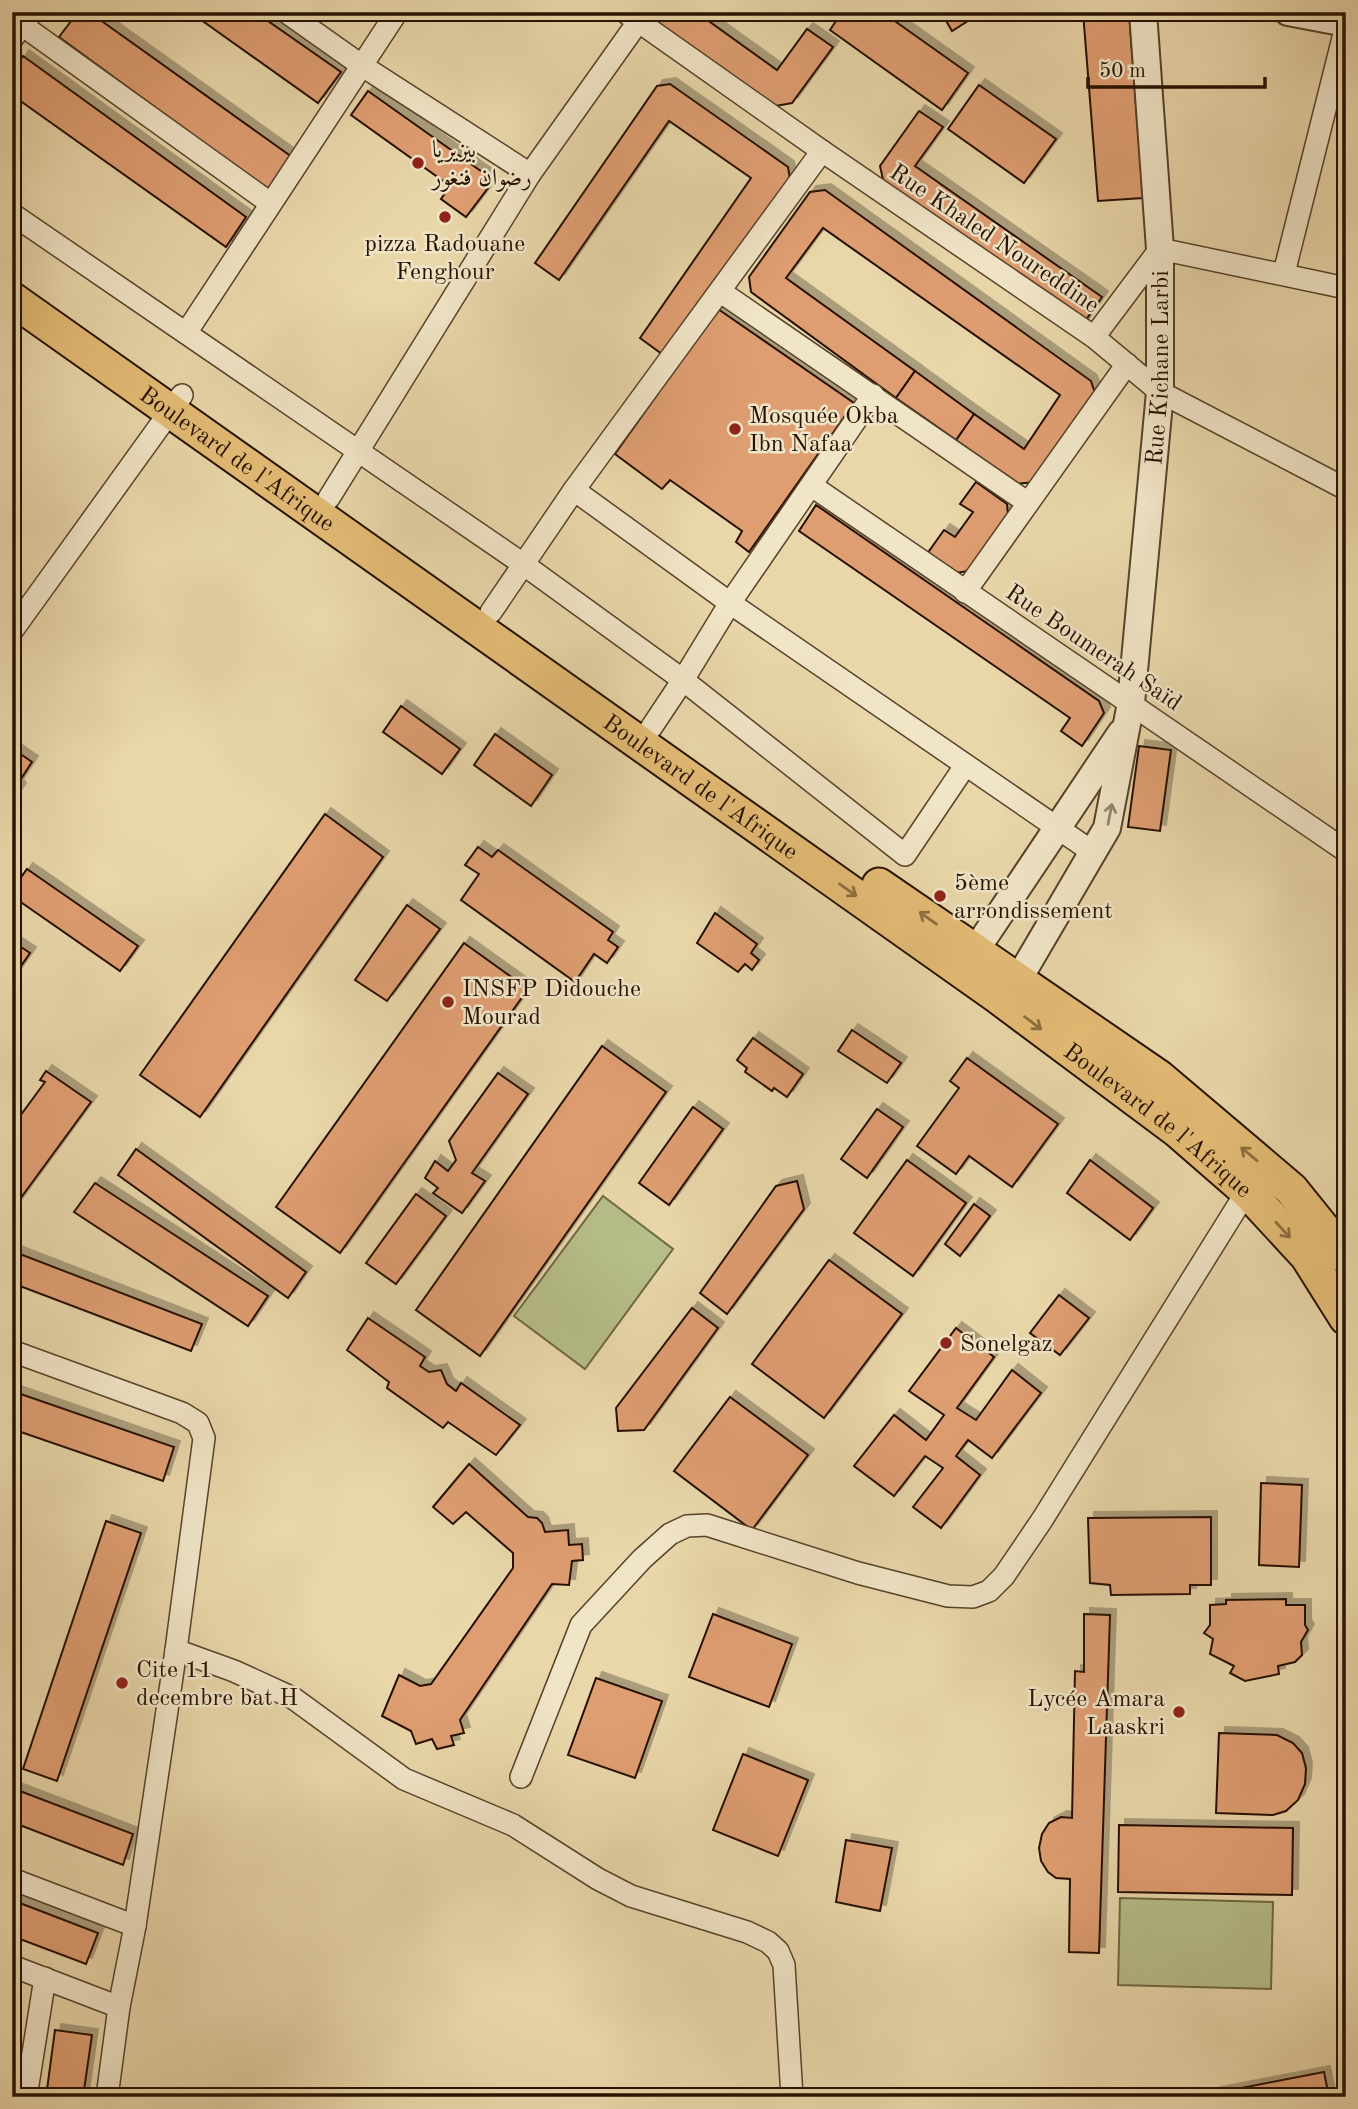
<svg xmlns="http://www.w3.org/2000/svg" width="1358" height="2109" font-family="'Old Standard TT',Amiri,serif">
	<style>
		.green { fill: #b6be89; stroke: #6e6844; stroke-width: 2 }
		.building { fill: #df9e72; stroke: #251100; stroke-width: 2; filter: url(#shadow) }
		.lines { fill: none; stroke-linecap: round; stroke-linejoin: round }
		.minor-casing { stroke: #56422a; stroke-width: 24 }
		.tertiary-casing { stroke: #56422a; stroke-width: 30 }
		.primary-casing { stroke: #251100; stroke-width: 37 }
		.minor { stroke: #f1e5c8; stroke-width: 21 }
		.tertiary { stroke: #f1e5c8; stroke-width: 26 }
		.primary { stroke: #e4bc75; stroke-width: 33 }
		.oneway { stroke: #95866e }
		.oneway2 { stroke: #8e6f40 }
		.poi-dot { fill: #8f2418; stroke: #f1e5c8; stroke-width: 2.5 }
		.labels { text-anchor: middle; stroke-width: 5; stroke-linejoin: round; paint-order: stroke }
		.poi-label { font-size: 24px; fill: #251100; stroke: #f1e5c8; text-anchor: start }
		.street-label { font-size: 24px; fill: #251100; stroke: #f1e5c8 }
	</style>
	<defs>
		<filter id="shadow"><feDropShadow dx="6" dy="-6" stdDeviation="0" flood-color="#0004"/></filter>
	</defs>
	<rect width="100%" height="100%" fill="#e9d7aa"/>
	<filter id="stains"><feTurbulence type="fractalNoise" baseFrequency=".00286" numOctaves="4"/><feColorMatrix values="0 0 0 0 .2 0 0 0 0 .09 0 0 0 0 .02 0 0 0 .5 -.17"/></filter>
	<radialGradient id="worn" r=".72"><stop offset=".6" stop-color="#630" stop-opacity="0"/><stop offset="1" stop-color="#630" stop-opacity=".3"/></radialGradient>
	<g class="green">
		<path d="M603,1196l70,53 -88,120 -71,-53z"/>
		<path d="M1120,1898l153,4 -2,87 -153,-4z"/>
	</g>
	<g class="building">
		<path d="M78,12h11l203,145 -24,33 -209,-153z"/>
		<path d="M190,12h65l86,60 -23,31z"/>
		<path d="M642,12h54l81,58 30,-41 26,18 -41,56 -16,3z"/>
		<path d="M842,12h40l86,61 -26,37 -112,-80z"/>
		<path d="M941,12h41l-30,19z"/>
		<path d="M1083,12h46l14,186 -45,3z"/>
		<path d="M23,56l223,161 -20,30 -214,-152v-22z"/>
		<path d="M670,84l118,83 2,12 -124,178 -26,-19 111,-160 -82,-57 -110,159 -24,-17 122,-177z"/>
		<path d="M979,85l77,54 -32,44 -76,-54z"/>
		<path d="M368,91l117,83 3,14 -22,29 -25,-18 9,-13 -99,-71z"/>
		<path d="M919,111l24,16 -28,39 187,131 -19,27 -199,-140 -4,-18z"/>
		<path d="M825,190l266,191 5,15 -62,86 -18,2 -60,-44 18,-26 50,35 36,-54 -237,-167 -37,50 129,93 -19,27 -145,-106 -2,-15 61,-85z"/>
		<path d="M718,309l136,94 -105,149 -13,-10 6,-11 -72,-51 -8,9 -47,-35z"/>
		<path d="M915,371l59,43 -18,26 -60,-42z"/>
		<path d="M976,482l31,22 1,11 -40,56 -12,2 -29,-19 17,-24 11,7 18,-25 -13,-8z"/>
		<path d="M816,505l283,196 5,12 -22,33 -21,-15 9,-13 -271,-187z"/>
		<path d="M401,706l59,43 -18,25 -59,-42z"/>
		<path d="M495,734l57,41 -21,31 -57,-41z"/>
		<path d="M1139,746l32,4 -11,81 -32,-4z"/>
		<path d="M12,748l20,14 -15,23 3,4 -8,11z"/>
		<path d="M325,814l58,43 -183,260 -60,-42z"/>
		<path d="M478,847l14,10 6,-7 115,82 -5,8 10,7 -11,16 -13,-9 -19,28 -114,-82 18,-26 -14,-9z"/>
		<path d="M27,869l111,77 -18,25 -108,-75v-6z"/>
		<path d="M407,905l33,24 -53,72 -32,-21z"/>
		<path d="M715,913l42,31 -6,9 8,7 -7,10 -7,-6 -7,8 -41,-29z"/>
		<path d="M12,941l18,12 -18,26z"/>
		<path d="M464,943l64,46 -188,264 -64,-46z"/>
		<path d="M852,1030l49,33 -14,20 -49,-32z"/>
		<path d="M753,1038l50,36 -16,23 -13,-9 -2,3 -27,-19 2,-4 -10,-8z"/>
		<path d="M602,1046l64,46 -186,264 -64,-46z"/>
		<path d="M967,1058l91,66 -46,63 -43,-31 -13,18 -39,-28 42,-58 -9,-7z"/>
		<path d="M46,1071l45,31 -79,108v-83l33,-45 -5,-2z"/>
		<path d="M498,1073l30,21 -56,79 13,8 -23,32 -29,-20 5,-5 -13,-10 10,-17 13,10 8,-11 -7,-19z"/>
		<path d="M693,1107l30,22 -54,76 -30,-22z"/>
		<path d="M877,1109l26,18 -36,51 -26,-19z"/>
		<path d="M136,1149l170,123 -18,26 -170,-123z"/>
		<path d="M907,1160l59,43 -53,73 -59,-43z"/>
		<path d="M1090,1160l63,48 -23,32 -63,-47z"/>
		<path d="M797,1181l7,28 -77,105 -27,-21 76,-107z"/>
		<path d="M95,1183l173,113 -20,30 -174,-114z"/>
		<path d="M416,1194l30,22 -50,68 -30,-21z"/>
		<path d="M974,1204l16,12 -30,40 -15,-12z"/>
		<path d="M12,1251l190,73 -11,27 -179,-68z"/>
		<path d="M829,1260l73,54 -78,104 -72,-54z"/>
		<path d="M1059,1295l30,23 -29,37 -30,-22z"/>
		<path d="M692,1308l26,20 -74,102 -26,1 -2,-23z"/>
		<path d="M368,1318l57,39 -5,9 9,6 12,-2 6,14 9,7 5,-8 59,42 -24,30 -48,-33 -5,6 -56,-40 2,-6 -42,-32z"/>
		<path d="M956,1328l38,29 -37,51 19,12 36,-50 29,23 -49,65 -24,-18 -12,16 24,19 -39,53 -28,-21 30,-39 -18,-12 -31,40 -40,-30 40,-51 32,25 18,-25 -35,-24z"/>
		<path d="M12,1391l162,56 -11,34 -151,-52z"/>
		<path d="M730,1397l78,58 -56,75 -78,-59z"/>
		<path d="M469,1464l59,53 9,1 5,5 3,9 23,-2 1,15 13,-1 1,16 -11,1 -3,24 -17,-1 -92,136 4,13 -13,3 3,9 -17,4 -5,-10 -16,5 -5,-13 -29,-15 17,-41 21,11 11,-2 82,-116v-15l-47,-41 -13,12 -20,-17z"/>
		<path d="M1261,1483l41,2 -3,82 -40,-2z"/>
		<path d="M1211,1517v68h-21v9l-79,1 -1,-10 -20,-2 -2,-65z"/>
		<path d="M106,1521l35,12 -84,248 -34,-12z"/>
		<path d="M1286,1599v6h19v20l3,5 -7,12 1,13 -7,7 -17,4 1,8 -34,7 -15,-8 4,-7 -24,-12 3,-15 -9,-6 6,-8v-20l16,-1v-4z"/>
		<path d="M713,1614l79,30 -23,63 -80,-30z"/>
		<path d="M1084,1614l26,1 -11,338 -30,-1 1,-73 -14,-1 -8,-6 -7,-11 -2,-13 3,-14 7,-11 12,-6 11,1 3,-147 9,1z"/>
		<path d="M596,1678l66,23 -27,77 -67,-23z"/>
		<path d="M1219,1733l58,2 16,8 9,10 4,15 -1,16 -7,16 -12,11 -13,4 -57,-2z"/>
		<path d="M743,1754l65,26 -30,76 -65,-26z"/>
		<path d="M12,1788l121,46 -10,31 -111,-43z"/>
		<path d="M1119,1825l174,3 -1,67 -174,-3z"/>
		<path d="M846,1840l46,8 -12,63 -44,-9z"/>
		<path d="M12,1900l86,33 -12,31 -74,-28z"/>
		<path d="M55,2030l37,5 -9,62h-37z"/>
		<path d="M1324,2072l5,25h-134z"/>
	</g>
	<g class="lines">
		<defs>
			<g id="minor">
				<path d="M286,12l75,53 169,109"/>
				<path d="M625,12l197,139 272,186 66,55 186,97"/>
				<path d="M22,25l248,178"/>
				<path d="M12,39l20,-27"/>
				<path d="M12,214l511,350 160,116 222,175 60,-89"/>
				<path d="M1284,273l62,-247"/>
				<path d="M721,292l307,211"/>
				<path d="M186,333l211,-321"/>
				<path d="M1094,337l66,-88 186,39"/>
				<path d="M812,486l534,365"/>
				<path d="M574,490l156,113 364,250"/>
				<path d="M329,498l201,-324 108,-152"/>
				<path d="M965,592l162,-228"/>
				<path d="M491,612l83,-122 248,-339"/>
				<path d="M12,631l170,-236"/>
				<path d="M651,728l32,-48 47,-77 143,-208"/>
				<path d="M12,1351l170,62 16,10 6,15 -28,212 -41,276 -16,81 -12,90"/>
				<path d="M176,1650l58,21 59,27 111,81 109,46 85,54 33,17 116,36 21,10 10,9 6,14 8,132"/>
				<path d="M521,1777l60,-152 61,-66 28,-25 17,-8 20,-1 151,48 90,23 25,1 16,-6 15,-15 38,-56 205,-329"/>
				<path d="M12,1879l123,47"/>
				<path d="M12,1966l107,41"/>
				<path d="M26,2097l19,-119"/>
			</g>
			<g id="tertiary">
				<path d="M1288,12l58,11"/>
				<path d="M975,951l146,-218"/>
				<path id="s1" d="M1018,980l89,-152 24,-125 29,-311v-143l-17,-237"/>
			</g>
			<g id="primary">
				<path id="s2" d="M12,299l985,697 181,135 69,60 60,65 39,62"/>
				<path d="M879,885l280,192 132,112 55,68"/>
			</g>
		</defs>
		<use href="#minor" class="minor-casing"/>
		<use href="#tertiary" class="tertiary-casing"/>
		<use href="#primary" class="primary-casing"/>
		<use href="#minor" class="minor"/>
		<use href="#tertiary" class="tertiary"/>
		<use href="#primary" class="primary"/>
	</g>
	<defs><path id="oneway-shaft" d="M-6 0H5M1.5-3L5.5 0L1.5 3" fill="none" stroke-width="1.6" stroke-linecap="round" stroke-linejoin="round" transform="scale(1.75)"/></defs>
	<use class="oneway" href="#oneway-shaft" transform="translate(1110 814) rotate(-79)"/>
	<g class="oneway2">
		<use href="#oneway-shaft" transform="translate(848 890) rotate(35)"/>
		<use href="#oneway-shaft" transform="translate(928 918) rotate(-145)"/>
		<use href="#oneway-shaft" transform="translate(1033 1023) rotate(37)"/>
		<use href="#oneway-shaft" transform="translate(1249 1154) rotate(-140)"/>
		<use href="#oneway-shaft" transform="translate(1283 1230) rotate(47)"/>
	</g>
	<g class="poi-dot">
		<circle cx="418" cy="163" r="7"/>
		<circle cx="445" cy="217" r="7"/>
		<circle cx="735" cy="429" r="7"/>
		<circle cx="940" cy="896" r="7"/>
		<circle cx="448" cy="1002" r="7"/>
		<circle cx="946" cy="1343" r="7"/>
		<circle cx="122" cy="1683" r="7"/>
		<circle cx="1179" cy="1712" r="7"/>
	</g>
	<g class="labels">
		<g class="poi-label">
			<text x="432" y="157">بيزيريا<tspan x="432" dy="28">رضوان فنغور</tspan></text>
			<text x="445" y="251" text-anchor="middle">pizza Radouane<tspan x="445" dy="28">Fenghour</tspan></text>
			<text x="749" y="423">Mosquée Okba<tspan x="749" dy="28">Ibn Nafaa</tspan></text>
			<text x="954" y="890">5ème<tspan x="954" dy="28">arrondissement</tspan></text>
			<text x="462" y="996">INSFP Didouche<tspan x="462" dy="28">Mourad</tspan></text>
			<text x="960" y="1351">Sonelgaz</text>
			<text x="136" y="1677">Cite 11<tspan x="136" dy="28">decembre bat H</tspan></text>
			<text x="1165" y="1706" text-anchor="end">Lycée Amara<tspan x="1165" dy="28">Laaskri</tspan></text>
		</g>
		<g class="street-label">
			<text transform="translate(995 238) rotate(34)" y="8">Rue Khaled Noureddine</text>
			<text dy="8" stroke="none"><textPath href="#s1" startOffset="640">Rue Kichane Larbi</textPath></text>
			<text dy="8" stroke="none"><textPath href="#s2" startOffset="276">Boulevard de l'Afrique</textPath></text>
			<text transform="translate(1094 647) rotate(34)" y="8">Rue Boumerah Saïd</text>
			<text dy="8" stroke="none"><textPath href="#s2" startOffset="844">Boulevard de l'Afrique</textPath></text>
			<text dy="8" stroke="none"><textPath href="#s2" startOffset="1410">Boulevard de l'Afrique</textPath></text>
		</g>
	</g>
	<rect width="1358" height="2109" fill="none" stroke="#e9d7aa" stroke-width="42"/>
	<rect x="14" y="14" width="1330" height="2081" fill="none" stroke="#251100" stroke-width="3.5"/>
	<rect x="21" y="21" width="1316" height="2067" fill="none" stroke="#251100" stroke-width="2"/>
	<path d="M1088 77v10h177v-10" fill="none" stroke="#251100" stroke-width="3.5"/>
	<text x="1099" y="77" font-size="21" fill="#251100" stroke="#f1e5c8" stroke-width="5" paint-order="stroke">50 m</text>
	<rect width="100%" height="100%" filter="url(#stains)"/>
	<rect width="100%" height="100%" fill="url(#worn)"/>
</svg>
